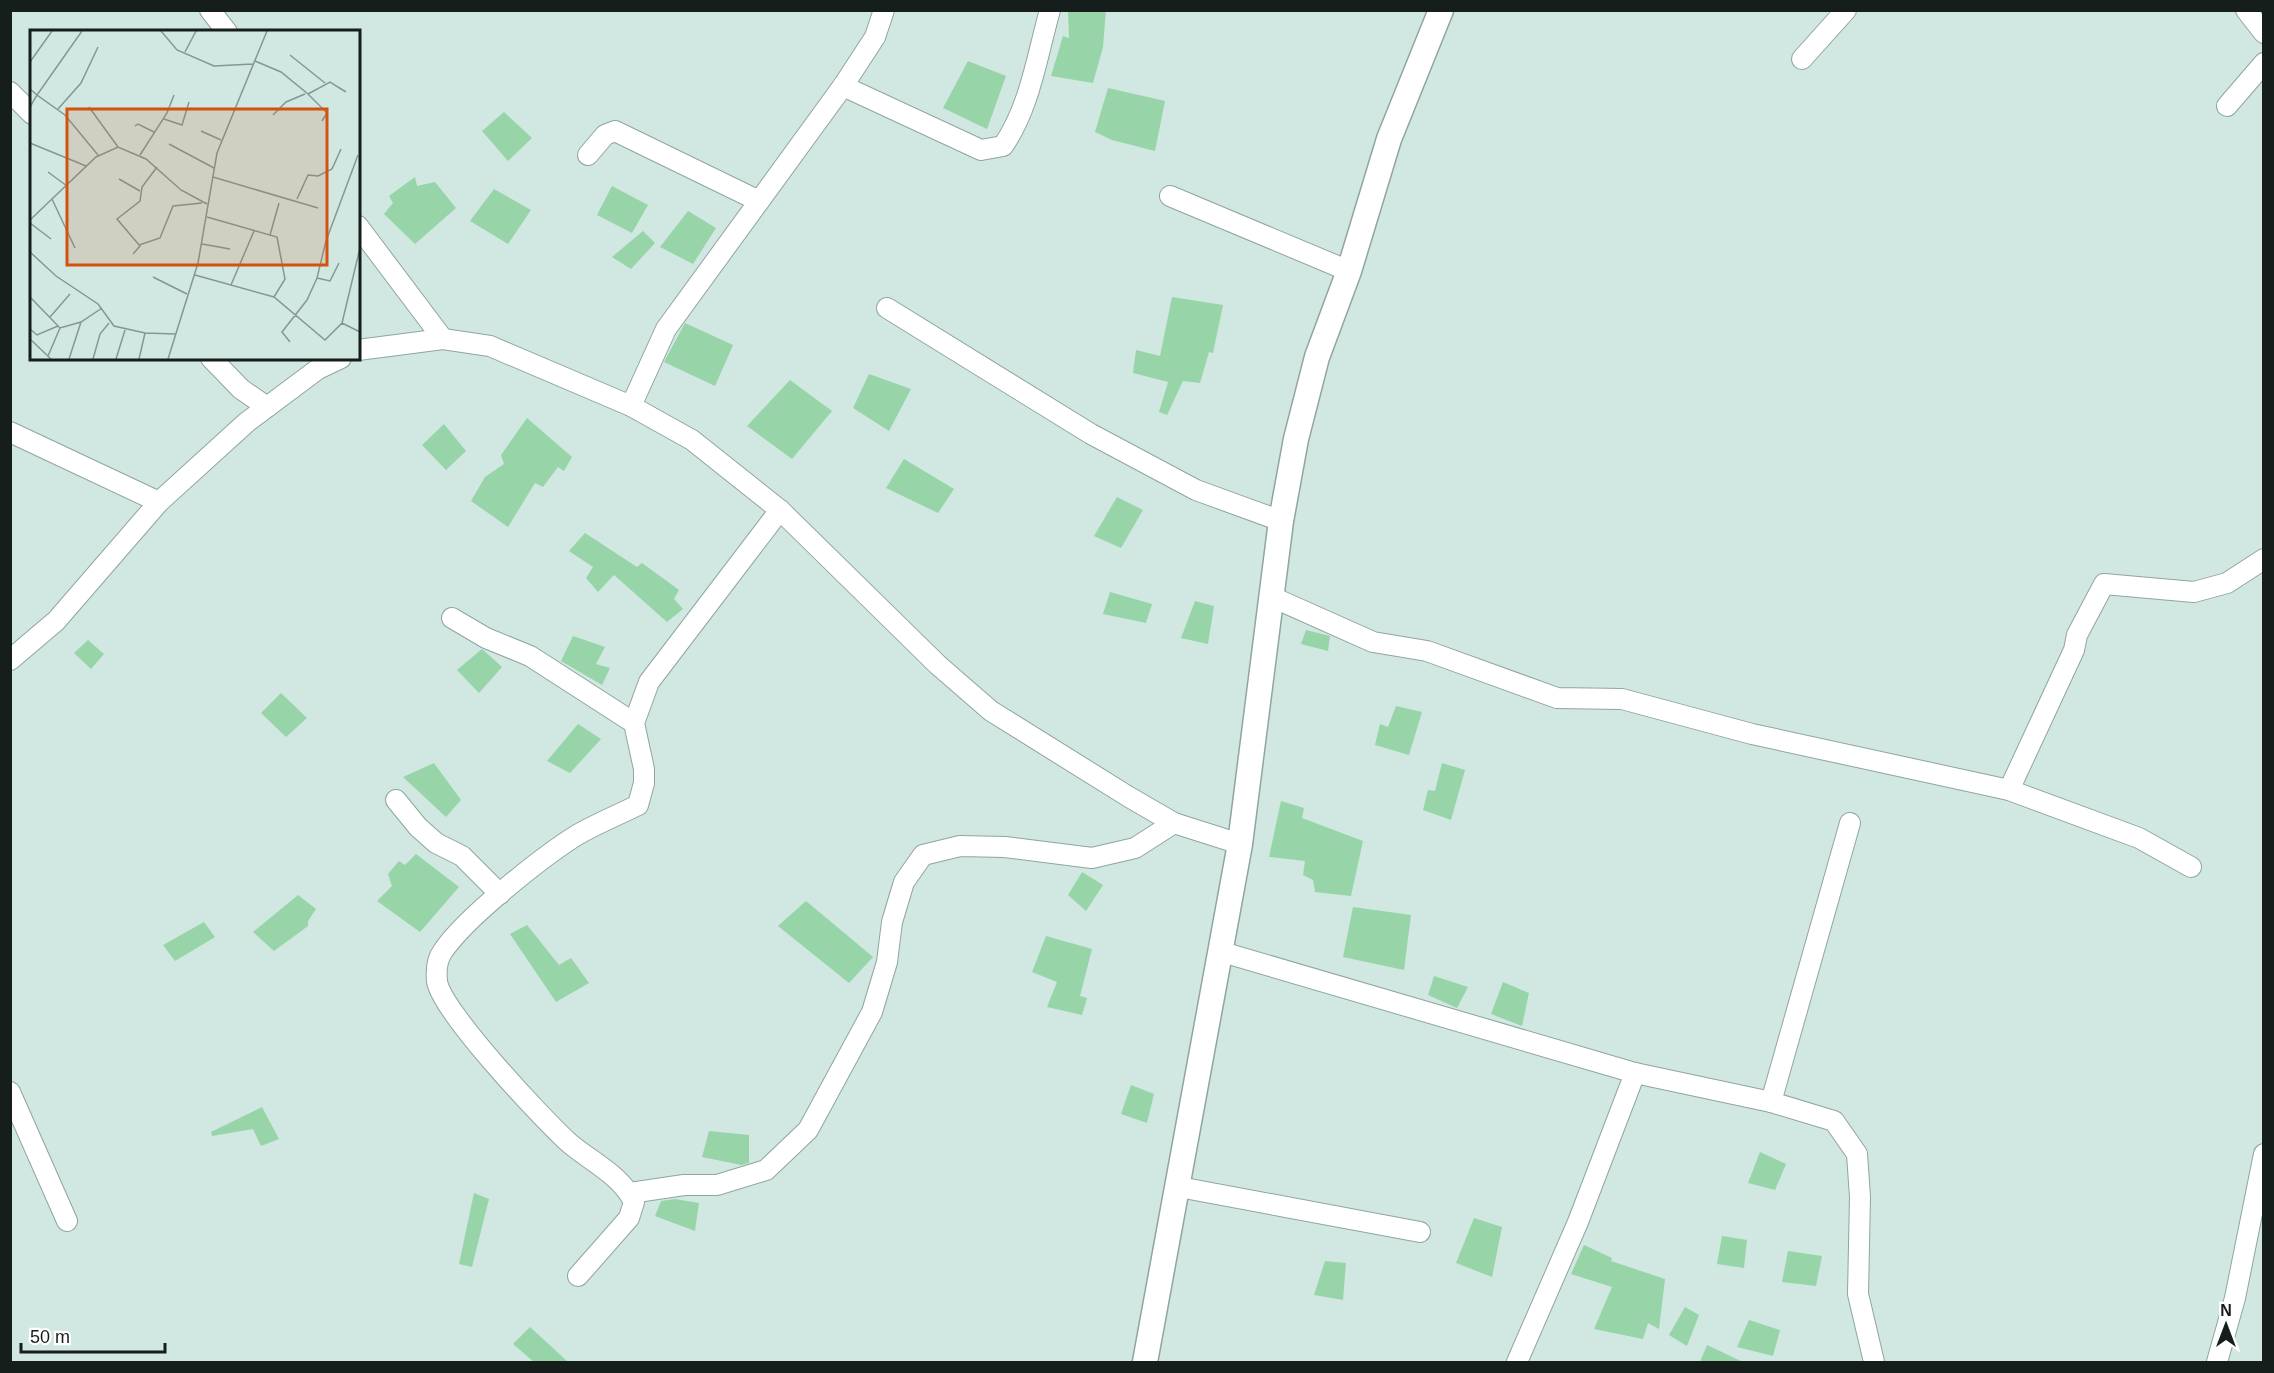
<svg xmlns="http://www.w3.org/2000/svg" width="2274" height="1373" font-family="Helvetica,sans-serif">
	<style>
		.building { fill: #97d5a8 }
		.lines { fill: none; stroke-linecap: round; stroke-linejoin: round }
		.minor-casing { stroke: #90a5a0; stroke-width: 22 }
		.major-casing { stroke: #90a5a0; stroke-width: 27 }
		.minor { stroke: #fff; stroke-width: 20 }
		.major { stroke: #fff; stroke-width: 24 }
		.inset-road { fill: none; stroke: #869793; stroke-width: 1.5 }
		.view { fill: #d3530e; fill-opacity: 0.15; stroke: #d3530e; stroke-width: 3 }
		.inset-edge { fill: none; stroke: #161e1c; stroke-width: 3 }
	</style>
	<rect width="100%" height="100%" fill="#d0e7e2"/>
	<g class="building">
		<path d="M1068,10h38l-3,37 -10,36 -42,-7 12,-40 6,2z"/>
		<path d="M968,61l38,15 -19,53 -44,-21z"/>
		<path d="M1108,88l57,13 -10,50 -43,-11 -17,-8z"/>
		<path d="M504,112l28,26 -24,23 -26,-30z"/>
		<path d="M415,177l2,9 18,-4 21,26 -41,36 -31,-30 9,-11 -4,-7z"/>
		<path d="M612,186l36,19 -16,28 -35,-18z"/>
		<path d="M494,189l37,21 -23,34 -38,-23z"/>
		<path d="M688,211l28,17 -23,36 -33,-17z"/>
		<path d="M643,231l12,12 -24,26 -19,-12z"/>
		<path d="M1172,297l51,8 -10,48 -4,-1 -9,31 -17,-2 -16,34 -8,-3 9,-30 -35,-9 3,-23 24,6z"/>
		<path d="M685,323l48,22 -18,41 -51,-24z"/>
		<path d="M869,374l42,15 -22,42 -36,-23z"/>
		<path d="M790,380l42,31 -40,48 -45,-33z"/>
		<path d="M527,418l45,39 -8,14 -6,-4 -15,20 -8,-4 -27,44 -37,-26 14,-24 19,-13 -3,-9z"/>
		<path d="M444,424l22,27 -20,19 -24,-25z"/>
		<path d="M904,459l50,30 -16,24 -52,-25z"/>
		<path d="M1117,497l26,13 -22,38 -27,-12z"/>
		<path d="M585,533l52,34 5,-4 37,27 -5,9 9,10 -16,13 -53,-47 -16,17 -12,-14 7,-11 -24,-16z"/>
		<path d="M1110,592l42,12 -6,19 -43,-9z"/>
		<path d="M1195,601l19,5 -6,38 -27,-6z"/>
		<path d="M1306,630l24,6 -2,15 -27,-7z"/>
		<path d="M573,636l32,11 -9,17 14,4 -8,17 -41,-24z"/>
		<path d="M88,640l16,14 -13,15 -17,-16z"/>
		<path d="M482,649l20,18 -23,26 -22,-23z"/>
		<path d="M281,693l26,25 -21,19 -25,-24z"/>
		<path d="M1396,706l26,6 -13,43 -34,-10 5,-21 8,3z"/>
		<path d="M578,724l23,15 -31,34 -23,-12z"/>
		<path d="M434,763l27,37 -15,17 -43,-40z"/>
		<path d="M1442,763l23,7 -14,50 -28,-10 5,-20 7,1z"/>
		<path d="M1281,801l23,7 -2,10 61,23 -12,55 -36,-4 -2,-12 -10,-5 2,-14 -36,-4z"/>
		<path d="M416,854l43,33 -39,45 -43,-31 15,-15 -4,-12 11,-13 6,4z"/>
		<path d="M1082,872l21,13 -17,26 -18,-16z"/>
		<path d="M298,895l18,14 -8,12v5l-34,25 -21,-19z"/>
		<path d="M806,901l67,56 -24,26 -71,-57z"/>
		<path d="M1353,907l58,8 -7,55 -61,-13z"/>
		<path d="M204,922l11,15 -40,24 -12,-16z"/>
		<path d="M527,925l32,40 12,-7 18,25 -33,19 -46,-68z"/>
		<path d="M1046,936l46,13 -12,47 7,2 -5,17 -35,-8 10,-25 -25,-10z"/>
		<path d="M1434,976l34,11 -11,21 -29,-13z"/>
		<path d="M1503,982l26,11 -7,33 -31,-12z"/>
		<path d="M1131,1085l23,9 -7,29 -26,-9z"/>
		<path d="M262,1107l17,32 -18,7 -8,-17 -41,7 -1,-4z"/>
		<path d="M709,1131l40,4v28l-8,2 -39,-8z"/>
		<path d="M1760,1152l26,12 -11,26 -27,-7z"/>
		<path d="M474,1193l15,6 -17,68 -13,-3z"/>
		<path d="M675,1199l24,4 -4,28 -40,-15 6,-15z"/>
		<path d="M1474,1218l28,9 -10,50 -36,-14z"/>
		<path d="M1722,1236l25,4 -3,28 -27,-4z"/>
		<path d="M1584,1245l28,13 -1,3 54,18 -6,50 -11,-6 -5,16 -49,-10 18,-42 -41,-13z"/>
		<path d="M1788,1251l34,5 -6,30 -34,-4z"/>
		<path d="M1325,1261l21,2 -3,37 -29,-5z"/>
		<path d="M1685,1307l14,8 -12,31 -18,-11z"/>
		<path d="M1749,1320l31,10 -7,26 -36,-9z"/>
		<path d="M530,1327l38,35h-34l-21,-18z"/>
		<path d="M1707,1345l36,17h-43z"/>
	</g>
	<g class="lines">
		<defs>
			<g id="minor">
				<path d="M210,10l17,22"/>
				<path d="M2246,10l18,23"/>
				<path d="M1802,59l44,-49"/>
				<path d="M843,86l138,64 22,-4c27,-39 34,-90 47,-136"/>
				<path d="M10,92l22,22"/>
				<path d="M2227,106l37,-43"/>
				<path d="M588,155l17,-20 10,-4 144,70"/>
				<path d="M1170,196l179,75"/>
				<path d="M358,226l85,113"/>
				<path d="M887,308l204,126 105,56 85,31"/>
				<path d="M358,350l85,-11 47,7 141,60 61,34 88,70 158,155 53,46 138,86 45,26 66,21"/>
				<path d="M211,358l30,31 26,18"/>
				<path d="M631,406l35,-77 177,-243 32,-49 9,-27"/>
				<path d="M10,432l149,70"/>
				<path d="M1272,597l101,45 54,9 130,47 65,1 130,35 257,56 130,48 52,29"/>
				<path d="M452,618l34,20 44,18 104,67"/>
				<path d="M10,660l46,-39 103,-119 88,-80 71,-53 23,-11"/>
				<path d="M2009,790l65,-140 3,-15 27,-51 90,8 33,-9 37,-24"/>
				<path d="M396,800l22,27 18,16 26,13 38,38"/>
				<path d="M1222,952l413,121 136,29 63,19 23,33 3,43 -2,97 16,68"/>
				<path d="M10,1092l57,129"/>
				<path d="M1771,1102l79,-279"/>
				<path d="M1179,1187l241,45"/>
				<path d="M630,1193l54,-8h33l49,-15 42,-40 64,-118 15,-50 5,-40 12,-40 19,-27 37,-9 45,1 87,11 43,-10 39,-25"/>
				<path d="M578,1276l51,-58 5,-16c-14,-28 -43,-40 -66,-60 -25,-23 -128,-132 -131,-161 -1,-10 0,-22 6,-30 22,-33 99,-94 134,-116 19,-11 41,-20 61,-30l6,-22v-14l-10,-46 15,-41 131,-172"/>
				<path d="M1517,1362l61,-140 57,-149"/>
				<path d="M2217,1362l18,-64 29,-144"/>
			</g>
			<path id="major" d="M1145,1362l95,-518 41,-323 15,-82 21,-82 32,-86 40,-132 52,-129"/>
		</defs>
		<use href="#minor" class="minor-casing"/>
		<use href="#major" class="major-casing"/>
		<use href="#minor" class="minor"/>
		<use href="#major" class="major"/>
	</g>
	<g transform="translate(30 30)">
		<rect width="330" height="330" fill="#d0e7e2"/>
		<path class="inset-road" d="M52,1l-45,64 28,20 33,40M131,1l16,19 37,16 39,-2M155,22l11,-21M260,25l35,28M225,31l26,11 27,22 19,19 -5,8M0,32l22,-31M0,59l7,6 -7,12M278,64l22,-12 16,10M59,77l29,40M28,79l23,-26 17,-36M243,85l13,-13 19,-8M134,89l18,6 7,-23M105,96l3,-2 16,8M171,101l20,9M0,113l56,23M139,114l45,24M110,125l27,-42 7,-18M18,142l19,14M183,147l105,31M89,149l21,12M22,169l23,49M267,169l11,-24 10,1 14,-7 9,-20M177,187l70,20 8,42 -11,18M0,190l66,-63 22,-10 28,12 35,31 26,14M0,193l21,16M240,205l9,-32M172,214l28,5M109,215l21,-7 13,-32 29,-3M0,222l26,24 42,28 16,22 31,7 31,1M103,224l7,-8 -23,-27 23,-18 2,-14 15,-20M165,245l79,22 51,43 17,-17 18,-75M123,247l34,17M287,248l13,3 9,-18M201,255l23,-54M0,267l30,31 21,-6 21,-14M20,287l20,-23M312,293l18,9M0,299l7,6 21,-9M0,309l21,20M260,312l-8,-10 25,-32 10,-22 9,-37 32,-86M18,326l12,-28M39,329l12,-37M63,329l7,-25 9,-11M86,329l9,-29M109,329l6,-26M138,329l30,-96 19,-110 50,-122"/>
		<path class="view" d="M37,79h260v156h-260z"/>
		<rect width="330" height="330" class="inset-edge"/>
	</g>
	<rect width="2274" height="1373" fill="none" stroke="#161e1c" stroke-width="24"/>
	<g transform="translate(2226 1325)" stroke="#ffffff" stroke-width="4.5" paint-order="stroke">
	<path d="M0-4.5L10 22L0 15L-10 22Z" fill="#161e1c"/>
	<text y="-9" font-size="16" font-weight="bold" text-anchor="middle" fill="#161e1c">N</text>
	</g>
	<path d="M21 1343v9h144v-9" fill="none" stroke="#161e1c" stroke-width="3"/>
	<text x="30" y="1343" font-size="18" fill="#161e1c" stroke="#ffffff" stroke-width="4.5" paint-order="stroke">50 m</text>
</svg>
